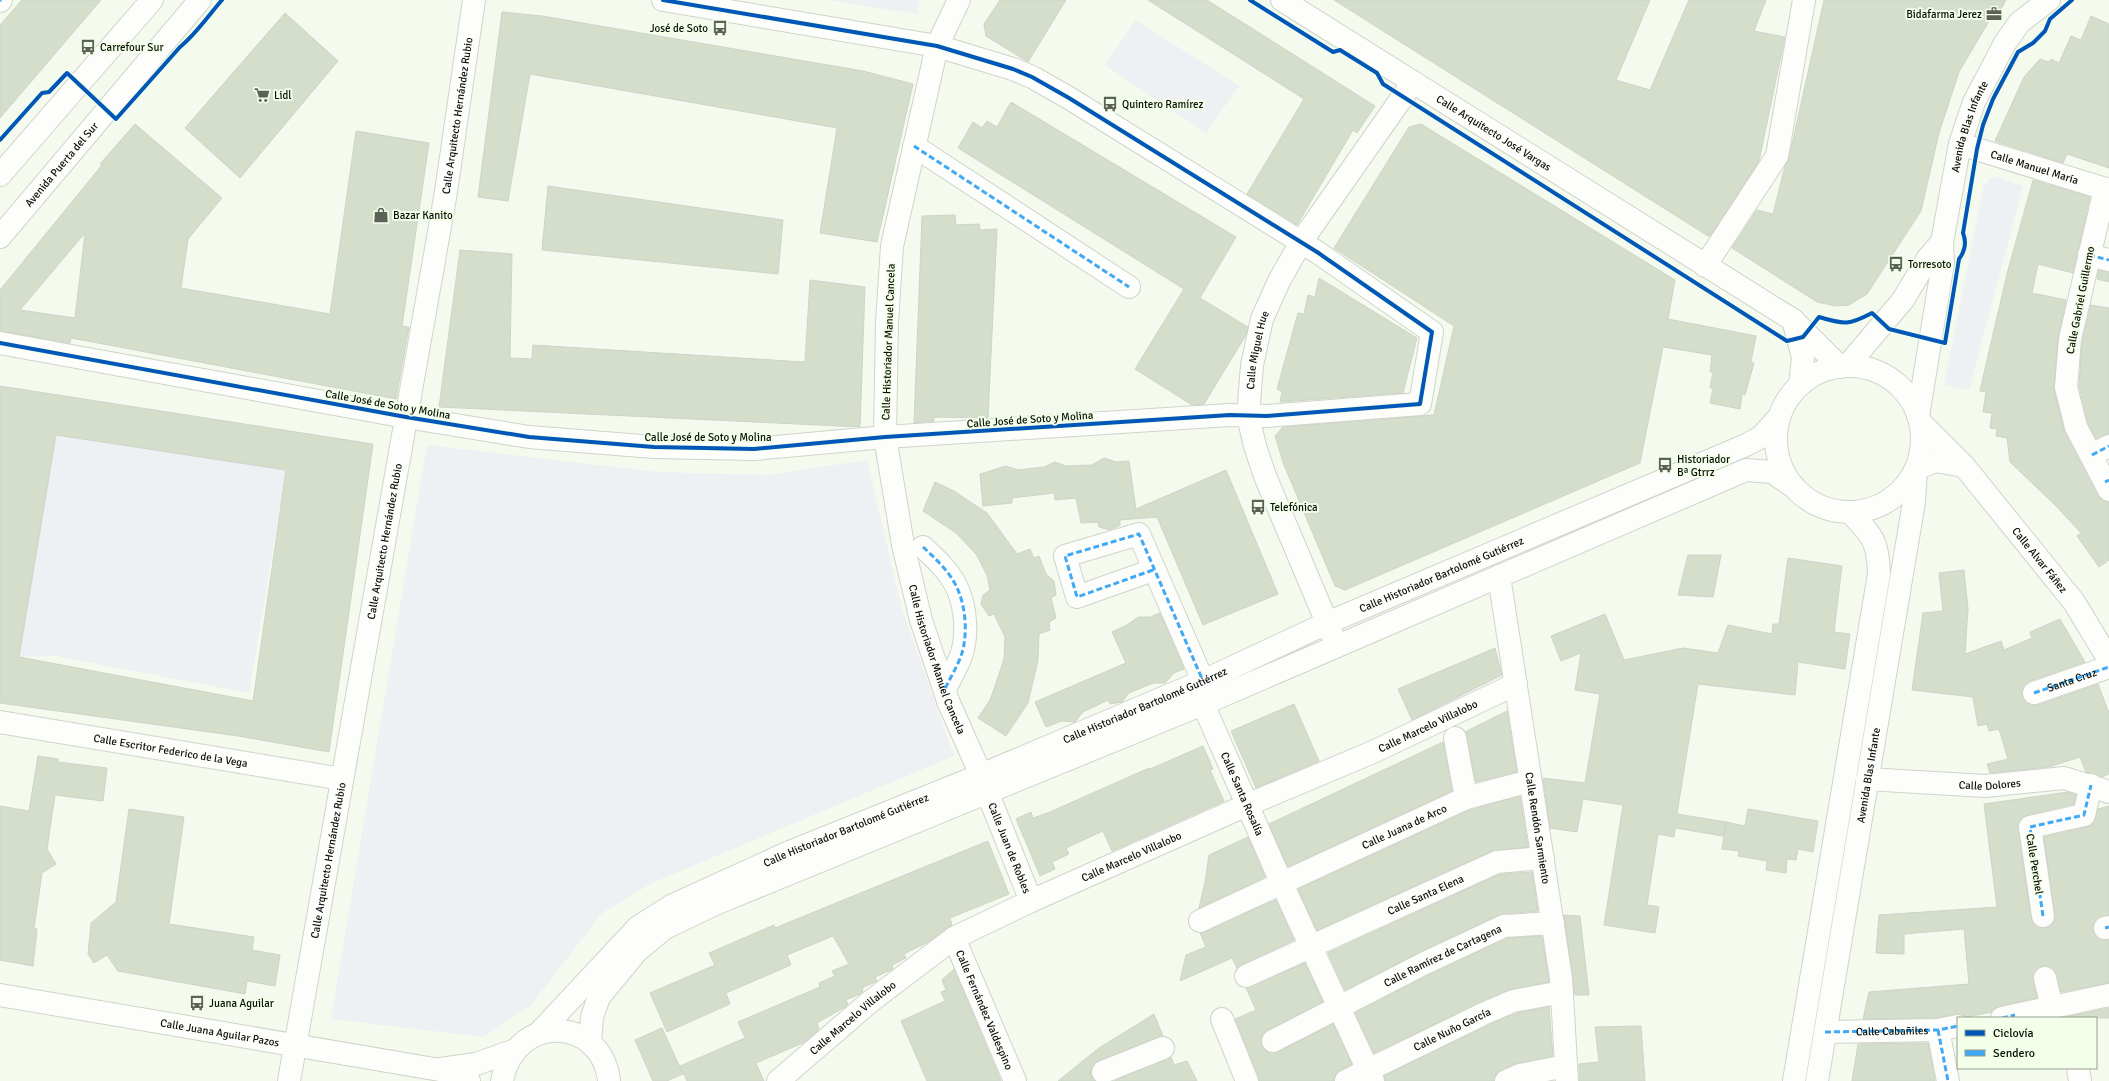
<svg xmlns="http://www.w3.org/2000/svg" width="2109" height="1081" font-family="Signika,sans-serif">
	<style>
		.green { fill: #eff0f3 }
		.building { fill: #d4deca; stroke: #ced4c9; fill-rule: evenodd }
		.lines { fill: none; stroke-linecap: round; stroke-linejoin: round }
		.minor-casing { stroke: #cfd4c9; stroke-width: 24 }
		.major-casing { stroke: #cfd4c9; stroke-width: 24 }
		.minor { stroke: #fdfefc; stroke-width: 22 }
		.major { stroke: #fdfefc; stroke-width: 22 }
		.quiet { stroke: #3fa9f5; stroke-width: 3; stroke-dasharray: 6 3; stroke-linecap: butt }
		.cycleway-casing { stroke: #f3ffe9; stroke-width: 6 }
		.cycleway { stroke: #0057b8; stroke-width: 4 }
		.labels { text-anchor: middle; stroke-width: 4; stroke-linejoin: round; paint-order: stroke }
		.poi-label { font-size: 11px; fill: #0b1007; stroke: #f3ffe9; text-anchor: start }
		.street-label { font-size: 11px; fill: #0b1007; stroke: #f3ffe9 }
	</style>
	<rect width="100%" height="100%" fill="#f4faee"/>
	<g class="green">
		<path d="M829,0h91l-3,14z"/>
		<path d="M1136,20l103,66 -33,47 -101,-68z"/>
		<path d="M1993,176l30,10 -54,204 -25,-5 40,-200z"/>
		<path d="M56,435l230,35 -37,223 -193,-37 -37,1z"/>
		<path d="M427,445l231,27 109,3 100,-15 35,149 52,147 -302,127 -50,30 -71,92 -47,32 -153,-18z"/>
	</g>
	<g class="building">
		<path d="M22,0h79l-101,118v-93z"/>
		<path d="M1000,0h66l-38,62 -42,-26 -2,-12z"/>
		<path d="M1148,0h59l168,106 -18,27 -4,-3 -56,95 -50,-31 57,-95z"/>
		<path d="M1334,0h316l-34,80 34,10 39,-90h77l-12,31 31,6 -26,124 -48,74 -3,1z"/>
		<path d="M1824,0h182l-10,19 -4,-3 -33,56 -20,61 -18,78 -54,83 -18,11 -13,1 -19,-4 -85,-54 25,-38 16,4 12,-48 4,-8z"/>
		<path d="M502,12l40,4 321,55 50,13 -36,158 -57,-9 17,-105 -307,-54 -22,127 -30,-4z"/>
		<path d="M285,13l53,48 -98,117 -55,-50z"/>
		<path d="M2091,16l18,8v144l-42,-14 -4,9 -68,-22 29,-64 16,-18 9,3 2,-3 8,4 12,-27 10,4z"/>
		<path d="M1011,102l225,135 -36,61 48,29 -2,8 -42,69 -12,1 -57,-36 49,-80 -226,-141 15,-26 9,6 5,-7 10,6z"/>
		<path d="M135,124l87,74 -34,41 -7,49 149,26 26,-183 73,12 -27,183 7,1 -13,72 -325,-61 -1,5 -70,-12v-41l102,-125 -2,-1zM85,233l-10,85 -55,-8z"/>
		<path d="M1421,124l254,156 -7,39 88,17 -5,26 3,1 -9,32 -3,-1 -2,15 -30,-6 3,-15h-3l3,-16h-3l2,-17 -49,-8 -23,116 -295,127 -10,-4 -51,-121 -9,-29 8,-9 151,-12 20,-89 -120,-78 75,-121z"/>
		<path d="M2033,180l57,17 -17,76 -35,-9 -6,29 34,7 -8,38 -4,52 11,43 33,63 5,5 6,1v58l-10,7 -22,-31 4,-3 -25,-27 -46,-44 -3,-24 -11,-2 1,-7 -7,-1 2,-15 -9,-1 3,-20 -6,-1 7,-31 21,-90z"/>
		<path d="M548,186l235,34 -5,54 -236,-24z"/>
		<path d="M955,215l1,10 23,-1 1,6 17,-1 -9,189 -54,-1v4l-20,2 8,-207z"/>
		<path d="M460,250l52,4 -2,104 22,1 1,-14 272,17 5,-82 55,7 -5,140 -421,-20z"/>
		<path d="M2099,270l10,2v10l-12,-3z"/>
		<path d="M1319,278l98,60 -14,55 -123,9 2,-10 -5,-3 21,-76 6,1 4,-19 7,2z"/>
		<path d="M2091,305l18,3v126l-13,5 -8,-16 -9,-37 3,-45z"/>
		<path d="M0,386l373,58 -44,308 -91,-16 -238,-33zM56,435l230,35 -33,231 -234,-44z"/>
		<path d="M1104,458l12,4 13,-1 7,48 90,-39 52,124 -75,31 -46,-108 -37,3v5l-10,5 -11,-3 -1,-5 -17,1 -5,-25 -21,2 -1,-7 -42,5v5l-29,3 -3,-32 26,-8 12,4 26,-3 11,-5 11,4 26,-1z"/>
		<path d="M935,482l19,9 33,22 30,41 13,-5 4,9 5,-2 7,18 8,7 2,14 -5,3 5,20 -7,4 1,8 -11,4 -1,26 -10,43 -22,33 -28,-18 12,-18 6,-17 8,-24 1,-22 -11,-23 -5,2 -8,-12 2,-9 7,-5 -3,-15 -11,-21 -20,-21 -33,-22z"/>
		<path d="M1688,555h33l-8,42 -35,-2z"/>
		<path d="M1788,558l54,8 -8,66 16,2 -5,35 -47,-7 -3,33 -97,-11 -21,130 49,8 -3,14 -48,-8 -1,9 -16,-3 -11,71 12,2 -4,26 -51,-8 19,-120 -40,-6 -6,33 -27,-4 -7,-50 42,5 15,-89 -25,-4 6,-37 -20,8 -10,-25 54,-22 19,46 59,-12 35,5 10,-28 44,9 1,-10h6z"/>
		<path d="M1964,570l4,39 -3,45 36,-13 3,9 28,-12 -2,-6 30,-13 25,43 -55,19 -6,4 -2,12 4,6 12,2 60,-21 11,29v61l-7,3 -16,-5 -6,-15 -31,10 -59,6 -3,-9 21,-5 -9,-30 -10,2 -2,-7 -9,2 -5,-29 -61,-7 11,-77 20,-2 -4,-38z"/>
		<path d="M1160,613l24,56 -10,4 -9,10h-12l-24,10 -7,9 -12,2 -2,-4 -25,12 -8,10 -13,-1 -16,6 -11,-25 91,-39 -14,-31 15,-7 11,-8h12z"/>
		<path d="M1495,648l7,27 -90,45 -14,-31z"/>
		<path d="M1294,704l25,57 -63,27 -25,-57z"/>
		<path d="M1507,711l10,61 -41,10 -11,-50z"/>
		<path d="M1443,742l9,49 -164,76 -19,-43z"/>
		<path d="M1203,746l10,23 -3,1 14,31 -112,50 -9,-20 -37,17 3,6 -17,8 3,7 -15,7 -24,-57 15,-7 2,6 17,-6 99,-44 1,1z"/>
		<path d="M38,756l20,3v3l49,6 -4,33 -48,-6 -8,54 9,15 -14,9 -8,55 3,1 -4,37 -33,-6v-154l29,5z"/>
		<path d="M2068,792l8,3 -2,9 -47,11 -5,3 -4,5 13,95 2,6 11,4 7,-2 4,-6 -11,-83 43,-10 6,-3 5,-15 11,-3v109l-13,4 -3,6v6l3,5 5,4h8v43l-48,9 -7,-22 -5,-4h-6l-6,3 -4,6 4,23 -38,8 -7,6 -25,5 -11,-3 -19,4 -74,1 6,-27 100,-8 -5,-55 -60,5v20l-28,-1 3,-38 118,-8 -13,-103z"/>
		<path d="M1520,796l8,51 -36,4 -175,79 -19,-41 172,-79z"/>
		<path d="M129,809l55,8 -15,107 85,13 -2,13 28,5 -5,31 -28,-5 -2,13 -127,-23 -11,-16 -13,8 -6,-9 3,-31 25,-21z"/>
		<path d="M1748,809l70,12 -5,31 -15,-3 -2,11 -9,-1 -1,14 -20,-3 1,-9 -29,-5 1,-5 -17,-2 4,-27 19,4z"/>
		<path d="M1248,837l17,40 -66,31 6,-26 4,-27z"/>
		<path d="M988,841l21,53 -59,24 2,7 -24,17 -24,12 2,4 -14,7 1,4 -18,8 2,4 -15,7 1,3 -3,3 -14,6 2,4 -3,3 -28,16 2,6 -14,13 -49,21 8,18h-77l-7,-15 65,-28 -7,-16 82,-35 -1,-4 16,-7 -3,-5 17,-7 -16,-28 -46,19 4,10 -65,28 4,11 -63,28 -17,-39 65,-28 -6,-12 65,-28 1,3z"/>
		<path d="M1532,872l6,39 -39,4 -79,37 -75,38 -17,-37 172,-79z"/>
		<path d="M1276,900l18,40 -57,28 -5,-10 -52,23 6,-26 20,-8 -6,-14z"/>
		<path d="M1564,915l16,1 9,79h-14z"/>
		<path d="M1542,936l7,46 -41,8 -134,63 -19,-40 76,-39 76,-36z"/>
		<path d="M1305,963l18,39 -56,28 -5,5v11l5,6h11l55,-28 19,40 -16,10 -2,7h-75l-24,-62 21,-9 -10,-22z"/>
		<path d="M954,969l47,112h-74l-26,-60 44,-20 -4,-9 5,-2 -4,-10z"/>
		<path d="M1549,1007l4,49 -38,8 -19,9 -2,8h-109l-1,-5 104,-51 29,-12z"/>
		<path d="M2109,1008v10h-48z"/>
		<path d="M1154,1014l9,22 -65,25 -7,9v6l4,5h-37l41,-33z"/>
		<path d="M1641,1026l4,55h-66v-17l20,-2 -4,-35z"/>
		<path d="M662,1028l21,46 -16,7h-14l-18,-41z"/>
		<path d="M1928,1043l7,38h-83l6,-37z"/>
		<path d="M1171,1057l3,8 13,-4 10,20h-83z"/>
	</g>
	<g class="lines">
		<defs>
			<g id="minor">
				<path id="s1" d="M959,0l-22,46 -45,200 -5,76 -2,115 18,108 18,75 27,81 33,74"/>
				<path id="s2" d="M1282,0l511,320 47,47"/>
				<path d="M0,1l1,-1"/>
				<path id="s3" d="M1960,144l149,46"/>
				<path d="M914,146l215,141"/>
				<path d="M2105,189l-35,150 -4,48 10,40 33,63"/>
				<path d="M2089,255l20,5"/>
				<path d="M1705,266l72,-110 27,-156"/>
				<path d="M1793,320l10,37 -3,28"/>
				<path d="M0,343l406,74 123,20 125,10 100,2 131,-12 345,-22 37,1 153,-12 12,-72 -115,-80 -248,-154 -37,-21 -19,-8 -76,-23 -274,-46"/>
				<path id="s4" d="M1920,422l44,44 110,136 35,58"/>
				<path d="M2092,455l17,-9"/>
				<path d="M1916,469l19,-8 29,5"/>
				<path d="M923,547c13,12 28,26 35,43 8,19 10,46 3,66 -4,11 -11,22 -16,33"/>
				<path d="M1153,570l-76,27 -12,-41 74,-22 64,147"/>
				<path id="s5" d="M1499,576l62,402 6,103"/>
				<path id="s6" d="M1333,637l-68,-161 -10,-30 -7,-30 4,-51 10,-46 17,-38 22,-39 112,-160"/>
				<path id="s7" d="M2034,693l75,-26"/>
				<path id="s8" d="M1203,704l79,180 91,197"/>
				<path id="s9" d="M0,722l342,57"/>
				<path d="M1455,738l11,60"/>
				<path id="s10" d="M1867,779l118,7 79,-8 45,14"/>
				<path id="s11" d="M988,794l43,107"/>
				<path d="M2043,916l-13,-89 54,-12 7,-30"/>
				<path id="s12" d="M1200,921l266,-123 64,-17"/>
				<path d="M2105,928l4,-1"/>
				<path id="s13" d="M954,938l61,143"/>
				<path id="s14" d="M1246,976l251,-114 46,-4"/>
				<path d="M2045,978l7,30"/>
				<path id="s15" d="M0,995l440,75 29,11"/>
				<path d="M2002,1018l107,-23"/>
				<path d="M1222,1019l25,62"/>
				<path d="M1938,1030l10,51"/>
				<path id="s16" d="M1825,1032l113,-2 20,-4"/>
				<path id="s17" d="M539,1033l99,-106 33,-21 114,-52 196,-79 222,-94 124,-58 419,-178 15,-8 18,-20"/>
				<path id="s18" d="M1273,1041l152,-78 79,-37 49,-3"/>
				<path d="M590,1043l2,-26 7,-20 38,-46 28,-23 50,-24 488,-200 543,-234 26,2 22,15"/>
				<path d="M2078,1068l2,13"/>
				<path d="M441,1069l35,-5 37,-13"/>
				<path d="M1103,1072l60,-24"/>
				<path id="s19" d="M289,1081l156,-883 29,-198"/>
				<path d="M502,1081c13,-69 100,-65 107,0"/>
				<path id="s20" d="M778,1081l93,-80 83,-63 77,-37 216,-96 126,-53 143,-68"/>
				<path id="s21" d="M1346,1081l137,-67 30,-13 49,-9"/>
				<path d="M1506,1081l14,-6 46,-9"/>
			</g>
			<g id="major">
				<path d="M0,175l152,-175"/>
				<path id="s22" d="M0,237l200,-237"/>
				<path d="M1847,366l56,-66 25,-42 14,-16"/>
				<circle cx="1849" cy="439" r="73"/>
				<path id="s23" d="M1918,416l25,-153 -1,-21 18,-98 14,-42 31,-59 15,-21 29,-22"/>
				<path d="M1794,1081l85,-507c-1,-33 -6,-37 -28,-61"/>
				<path id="s24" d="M1817,1081l97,-579 2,-33"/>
			</g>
		</defs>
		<use href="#minor" class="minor-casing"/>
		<use href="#major" class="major-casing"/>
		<use href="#minor" class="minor"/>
		<use href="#major" class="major"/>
		<g class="quiet">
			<path d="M0,1l1,-1"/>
			<path d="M914,146l215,141"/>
			<path d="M2089,255l20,5"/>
			<path d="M2092,455l17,-9"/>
			<path d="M2105,482l4,-2"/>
			<path d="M923,547c13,12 28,26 35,43 8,19 10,46 3,66 -4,11 -11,22 -16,33"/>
			<path d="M1153,570l-76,27 -12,-41 74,-22 64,147"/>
			<path d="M2034,693l75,-26"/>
			<path d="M2043,916l-13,-89 54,-12 7,-30"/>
			<path d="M2105,928l4,-1"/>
			<path d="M2002,1018l13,-3"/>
			<path d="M1938,1030l10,51"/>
			<path d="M1825,1032l113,-2 20,-4"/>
		</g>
		<defs>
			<g id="cycleway">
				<path d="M1250,0l83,52 7,-2 37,23 6,11 404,257 16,-4 16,-20c26,8 30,8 53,-4l17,16 56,14 14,-84c6,-8 8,-16 4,-26l14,-84 6,-24 10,-26 25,-47 15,-9 12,-12 5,-12 22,-19"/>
				<path d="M0,140l42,-47 7,-1 18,-19 49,46 64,-72c16,-13 28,-31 42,-47"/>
				<path d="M0,343l406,74 123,20 125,10 100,2 131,-12 345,-22 37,1 153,-12 12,-72 -115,-80 -248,-154 -37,-21 -19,-8 -76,-23 -274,-46"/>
			</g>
		</defs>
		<use href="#cycleway" class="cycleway-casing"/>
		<use href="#cycleway" class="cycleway"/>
	</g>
	<defs>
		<symbol id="office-bare" viewBox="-9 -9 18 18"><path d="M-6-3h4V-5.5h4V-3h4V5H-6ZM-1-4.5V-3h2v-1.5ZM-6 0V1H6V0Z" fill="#5d6258" stroke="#f3ffe9" stroke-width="2.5" paint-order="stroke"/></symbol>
		<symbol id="bus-bare" viewBox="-9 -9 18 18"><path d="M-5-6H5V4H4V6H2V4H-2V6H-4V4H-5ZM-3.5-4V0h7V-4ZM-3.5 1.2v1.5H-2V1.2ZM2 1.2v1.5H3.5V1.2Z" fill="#5d6258" stroke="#f3ffe9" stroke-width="2.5" paint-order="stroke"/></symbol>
		<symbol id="supermarket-bare" viewBox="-9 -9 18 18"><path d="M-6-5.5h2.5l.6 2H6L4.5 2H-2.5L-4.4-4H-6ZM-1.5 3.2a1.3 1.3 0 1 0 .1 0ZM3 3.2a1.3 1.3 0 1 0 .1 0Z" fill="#5d6258" stroke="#f3ffe9" stroke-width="2.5" paint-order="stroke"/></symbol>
		<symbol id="shop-bare" viewBox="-9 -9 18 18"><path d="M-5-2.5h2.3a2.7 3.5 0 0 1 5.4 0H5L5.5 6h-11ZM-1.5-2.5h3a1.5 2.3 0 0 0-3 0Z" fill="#5d6258" stroke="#f3ffe9" stroke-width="2.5" paint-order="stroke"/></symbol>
	</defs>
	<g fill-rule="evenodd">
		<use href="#office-bare" x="1983" y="3" width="22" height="22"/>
		<use href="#bus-bare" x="709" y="17" width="22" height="22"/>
		<use href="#bus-bare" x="77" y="36" width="22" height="22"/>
		<use href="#supermarket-bare" x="251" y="84" width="22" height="22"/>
		<use href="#bus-bare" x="1099" y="93" width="22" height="22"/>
		<use href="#shop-bare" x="370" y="204" width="22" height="22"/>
		<use href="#bus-bare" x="1885" y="253" width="22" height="22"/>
		<use href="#bus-bare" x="1654" y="454" width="22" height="22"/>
		<use href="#bus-bare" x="1247" y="496" width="22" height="22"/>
		<use href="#bus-bare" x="186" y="992" width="22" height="22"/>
	</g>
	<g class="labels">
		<g class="poi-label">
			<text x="1982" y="18" text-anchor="end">Bidafarma Jerez</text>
			<text x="708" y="32" text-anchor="end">José de Soto</text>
			<text x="100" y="51">Carrefour Sur</text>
			<text x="274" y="99">Lidl</text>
			<text x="1122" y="108">Quintero Ramírez</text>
			<text x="393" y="219">Bazar Kanito</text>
			<text x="1908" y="268">Torresoto</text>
			<text x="1677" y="463">Historiador<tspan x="1677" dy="13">Bª Gtrrz</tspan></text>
			<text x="1270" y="511">Telefónica</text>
			<text x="209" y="1007">Juana Aguilar</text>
		</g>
		<g class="street-label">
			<text dy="4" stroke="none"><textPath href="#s19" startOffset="980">Calle Arquitecto Hernández Rubio</textPath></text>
			<text dy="4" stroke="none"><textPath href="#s23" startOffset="295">Avenida Blas Infante</textPath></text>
			<text dy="4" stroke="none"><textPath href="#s2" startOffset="250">Calle Arquitecto José Vargas</textPath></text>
			<text dy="4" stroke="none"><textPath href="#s22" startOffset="95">Avenida Puerta del Sur</textPath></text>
			<text dy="4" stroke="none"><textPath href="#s3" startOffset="78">Calle Manuel María</textPath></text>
			<text transform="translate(2080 300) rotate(-79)" y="4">Calle Gabriel Guillermo</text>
			<text transform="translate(888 342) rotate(-88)" y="4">Calle Historiador Manuel Cancela</text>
			<text dy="4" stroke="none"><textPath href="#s6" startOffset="304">Calle Miguel Hue</textPath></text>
			<text transform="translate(388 404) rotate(10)" y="4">Calle José de Soto y Molina</text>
			<text transform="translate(1030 419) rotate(-4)" y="4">Calle José de Soto y Molina</text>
			<text x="708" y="441">Calle José de Soto y Molina</text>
			<text dy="4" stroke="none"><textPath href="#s19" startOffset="548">Calle Arquitecto Hernández Rubio</textPath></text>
			<text dy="4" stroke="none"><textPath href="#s4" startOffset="183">Calle Alvar Fáñez</textPath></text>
			<text dy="4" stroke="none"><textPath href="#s17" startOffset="1023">Calle Historiador Bartolomé Gutiérrez</textPath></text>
			<text dy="4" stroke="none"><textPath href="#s1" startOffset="676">Calle Historiador Manuel Cancela</textPath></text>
			<text dy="4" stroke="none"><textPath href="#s7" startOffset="40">Santa Cruz</textPath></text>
			<text dy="4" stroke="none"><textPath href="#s17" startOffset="699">Calle Historiador Bartolomé Gutiérrez</textPath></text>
			<text dy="4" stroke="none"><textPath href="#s20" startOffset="746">Calle Marcelo Villalobo</textPath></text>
			<text dy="4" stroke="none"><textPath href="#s9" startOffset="173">Calle Escritor Federico de la Vega</textPath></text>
			<text dy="4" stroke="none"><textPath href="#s24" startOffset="310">Avenida Blas Infante</textPath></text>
			<text dy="4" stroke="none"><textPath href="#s10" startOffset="123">Calle Dolores</textPath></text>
			<text dy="4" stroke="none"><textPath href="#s8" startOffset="98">Calle Santa Rosalía</textPath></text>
			<text dy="4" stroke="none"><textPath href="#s12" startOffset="225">Calle Juana de Arco</textPath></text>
			<text dy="4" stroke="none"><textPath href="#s5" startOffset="255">Calle Rendón Sarmiento</textPath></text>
			<text dy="4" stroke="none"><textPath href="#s17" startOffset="375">Calle Historiador Bartolomé Gutiérrez</textPath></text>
			<text dy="4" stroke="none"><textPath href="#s11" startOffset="58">Calle Juan de Robles</textPath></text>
			<text dy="4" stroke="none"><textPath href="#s20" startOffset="422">Calle Marcelo Villalobo</textPath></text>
			<text dy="4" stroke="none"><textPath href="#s19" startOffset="224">Calle Arquitecto Hernández Rubio</textPath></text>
			<text transform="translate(2035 864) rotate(81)" y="4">Calle Perchel</text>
			<text dy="4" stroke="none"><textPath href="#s14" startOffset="197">Calle Santa Elena</textPath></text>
			<text dy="4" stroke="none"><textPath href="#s18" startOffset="190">Calle Ramírez de Cartagena</textPath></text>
			<text dy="4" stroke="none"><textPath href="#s13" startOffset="78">Calle Fernández Valdespino</textPath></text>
			<text dy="4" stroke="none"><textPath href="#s20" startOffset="98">Calle Marcelo Villalobo</textPath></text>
			<text dy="4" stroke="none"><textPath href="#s21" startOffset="118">Calle Nuño García</textPath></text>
			<text dy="4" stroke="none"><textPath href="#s16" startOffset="67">Calle Cabañiles</textPath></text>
			<text dy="4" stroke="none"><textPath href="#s15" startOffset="223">Calle Juana Aguilar Pazos</textPath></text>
		</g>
	</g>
	<rect x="1957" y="1017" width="140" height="52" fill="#f3ffe9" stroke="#969f8f"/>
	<rect x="1965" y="1030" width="20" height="6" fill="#0057b8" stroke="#969f8f"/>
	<text x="1993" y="1037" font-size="12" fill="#0b1007">Ciclovía</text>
	<rect x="1965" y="1050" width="20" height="6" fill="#3fa9f5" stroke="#969f8f"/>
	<text x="1993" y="1057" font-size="12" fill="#0b1007">Sendero</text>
</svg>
